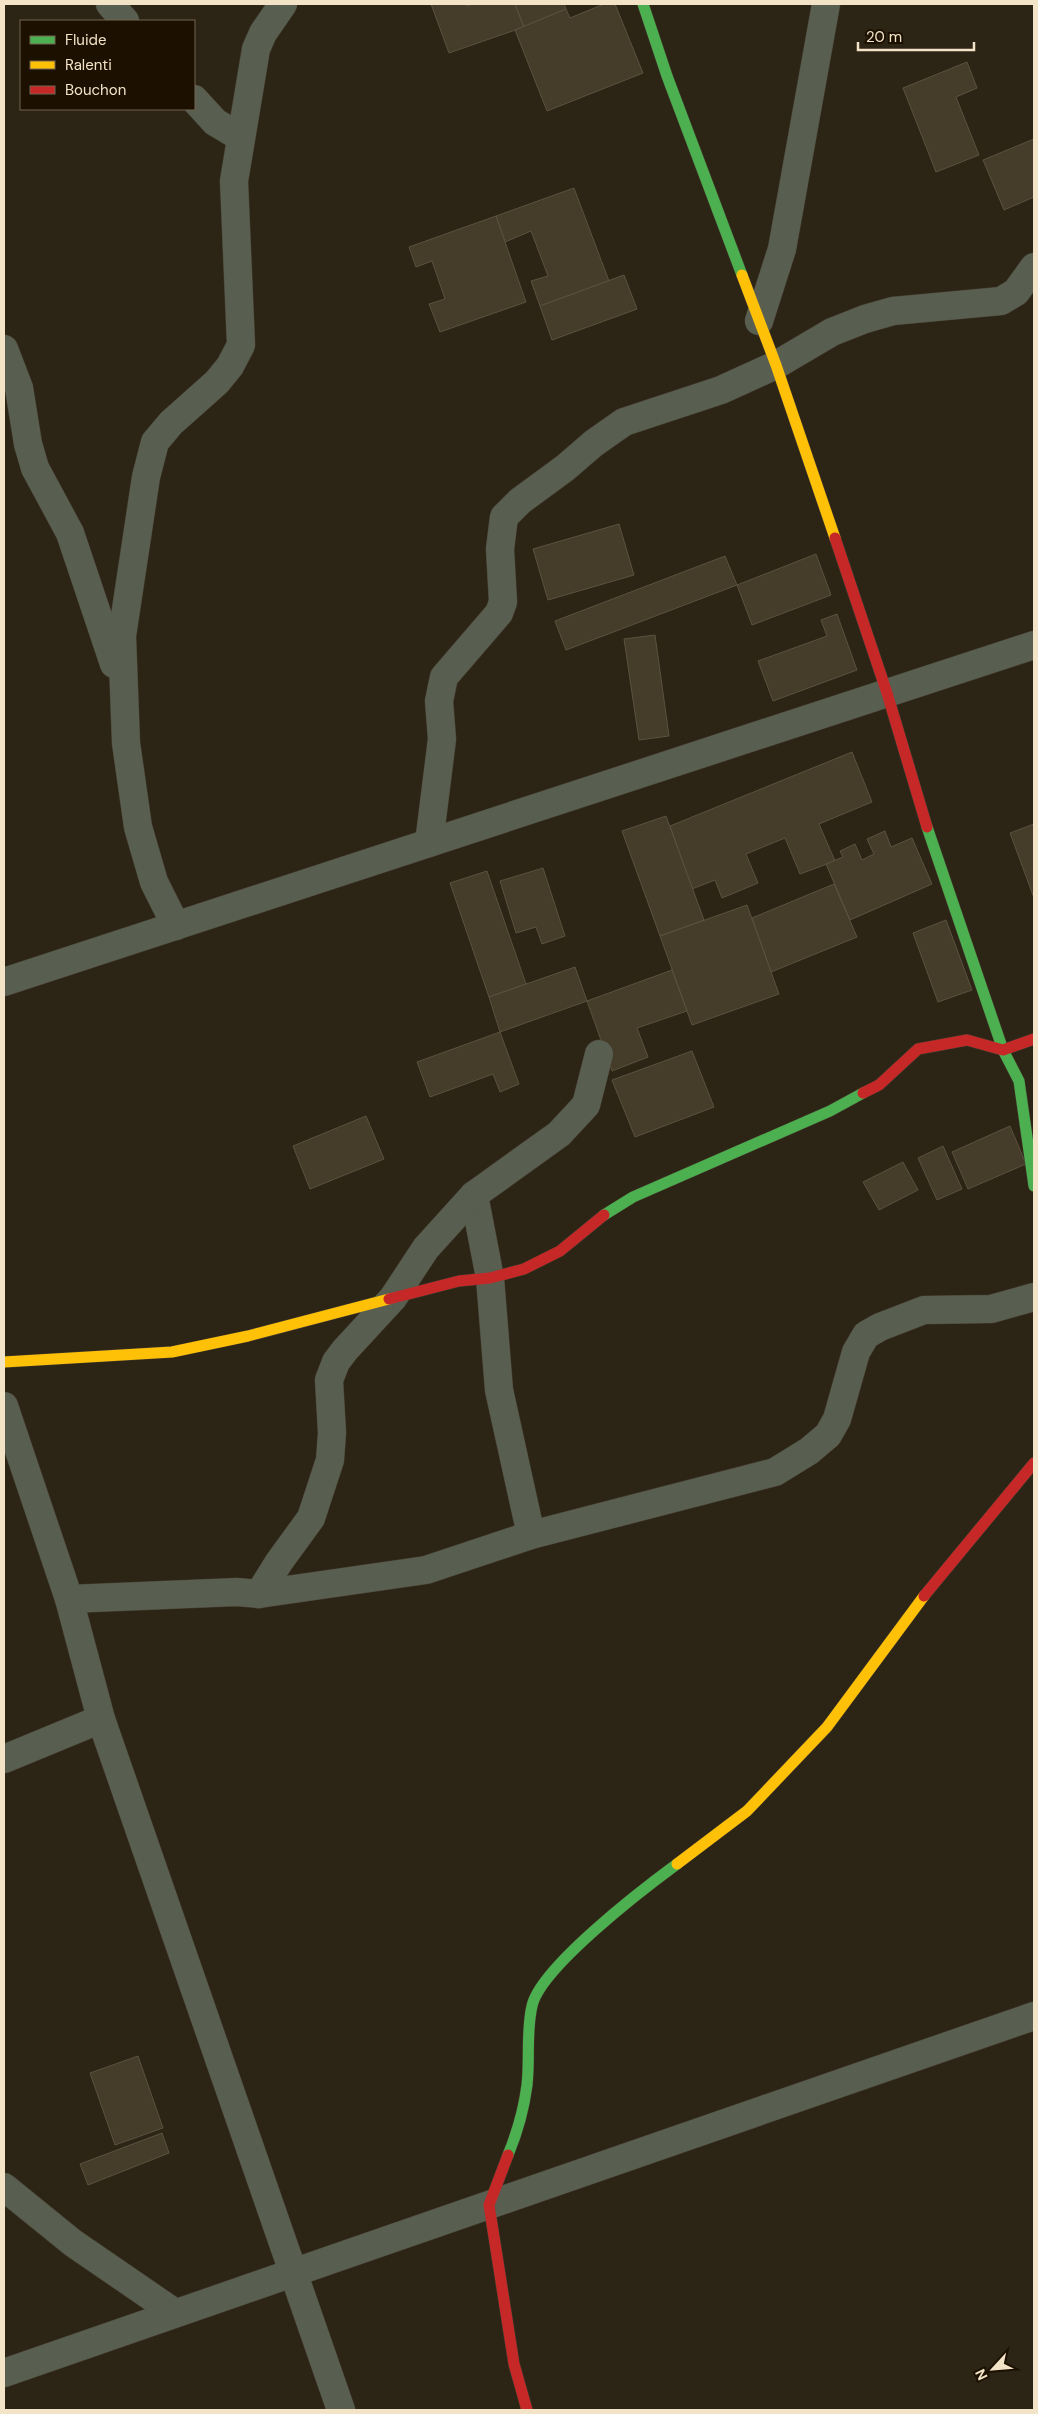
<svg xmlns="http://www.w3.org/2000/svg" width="1038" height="2414" font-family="'DM Sans',sans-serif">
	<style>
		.building { fill: #453c29; stroke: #5b5240 }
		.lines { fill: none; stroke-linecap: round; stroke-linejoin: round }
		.street-casing { stroke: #463e30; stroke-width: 29 }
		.fast-casing { stroke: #463e30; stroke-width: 12 }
		.slow-casing { stroke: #463e30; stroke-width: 12 }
		.jam-casing { stroke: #463e30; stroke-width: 12 }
		.street { stroke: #585e50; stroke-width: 28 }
		.fast { stroke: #4caf50; stroke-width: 11 }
		.slow { stroke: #ffc107; stroke-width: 11 }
		.jam { stroke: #c62828; stroke-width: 11 }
	</style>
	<rect width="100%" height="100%" fill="#2c2414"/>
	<g class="building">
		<path d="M431,4h35l1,2 6,-2h42l9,23 -75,26z"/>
		<path d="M515,4h49l2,5 -42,18z"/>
		<path d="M604,4h11l28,69 -96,38 -32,-81 51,-21 4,9z"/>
		<path d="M967,62l10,26 -21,9 23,58 -43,17 -33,-84z"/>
		<path d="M1034,139v58l-30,13 -21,-50z"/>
		<path d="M574,188l35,93 -69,25 -9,-25 17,-5 -17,-45 -26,11 -9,-26z"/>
		<path d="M496,216l30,86 -86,30 -11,-28 16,-5 -13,-38 -16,6 -7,-20z"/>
		<path d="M624,275l13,34 -85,31 -12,-34z"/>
		<path d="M619,524l15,51 -86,25 -15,-51z"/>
		<path d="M816,554l15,41 -79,30 -15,-40z"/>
		<path d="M725,556l12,29 -171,65 -11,-29z"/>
		<path d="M837,614l20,56 -84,31 -15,-40 69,-25 -6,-16z"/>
		<path d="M655,635l14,101 -30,4 -15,-101z"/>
		<path d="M852,752l20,50 -53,22 16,37 -35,13 -15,-36 -39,16 12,29 -36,15 -7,-18 -23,9 -22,-63z"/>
		<path d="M666,816l38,104 -44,16 -38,-105z"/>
		<path d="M1034,824v74l-24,-65z"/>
		<path d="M885,831l6,16 21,-9 20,46 -82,36 -24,-56 17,-7 -3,-6 15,-7 7,16 12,-6 -7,-15z"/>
		<path d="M543,868l22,68 -23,8 -6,-17 -20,6 -16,-52z"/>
		<path d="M487,871l39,113 -37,13 -39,-114z"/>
		<path d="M834,884l23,53 -86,35 -19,-54z"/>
		<path d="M747,905l32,89 -87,31 -32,-89z"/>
		<path d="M946,920l26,70 -34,12 -25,-69z"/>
		<path d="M575,967l12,34 -87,31 -11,-35z"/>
		<path d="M672,970l15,41 -50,17 11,29 -36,14 -25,-70z"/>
		<path d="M500,1032l19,52 -19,8 -7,-18 -63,23 -13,-35z"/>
		<path d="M692,1051l22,56 -79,30 -23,-57z"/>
		<path d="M366,1116l18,43 -74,30 -17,-43z"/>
		<path d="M1010,1126l16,38 -58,25 -16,-37z"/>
		<path d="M943,1146l19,43 -25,11 -19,-42z"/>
		<path d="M903,1162l15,28 -39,20 -16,-28z"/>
		<path d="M138,2056l25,72 -48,17 -25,-72z"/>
		<path d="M162,2133l7,20 -81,32 -8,-21z"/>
	</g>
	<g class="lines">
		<defs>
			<g id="street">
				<path d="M110,4l15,17"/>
				<path d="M194,99l21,23 25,15"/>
				<path d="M759,321l23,-72 44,-245"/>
				<path d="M4,349l15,39 9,56 7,24 35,65 44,131"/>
				<path d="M429,843l13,-104 -3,-38 5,-24 55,-64 4,-11 -3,-53 4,-32 16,-16 45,-33 29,-25 30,-21 97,-32 55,-25 56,-33 33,-13 28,-8 108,-10 15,-9 18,-25"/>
				<path d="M176,926l-22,-44 -16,-55 -12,-84 -4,-107 24,-159 9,-35 16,-19 46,-41 13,-16 11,-21 -7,-164 22,-132 7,-16 20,-29"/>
				<path d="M4,982l1030,-337"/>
				<path d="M474,1195l16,83 9,112 32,145"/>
				<path d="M4,1406l65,193 32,120 240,691"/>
				<path d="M259,1594l20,-32 32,-44 19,-58 2,-27 -3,-53 7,-18 9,-12 48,-52 33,-50 48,-53 85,-61 27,-29 13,-51"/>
				<path d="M69,1599l168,-7 22,2 167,-24 105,-35 244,-63 34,-21 19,-16 9,-16 19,-67 10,-17 14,-8 44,-17 67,-1 43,-12"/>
				<path d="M4,1759l97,-40"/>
				<path d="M4,2187l69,56 102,70"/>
				<path d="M4,2373l1030,-357"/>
			</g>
			<g id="fast">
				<path d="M643,4l24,72 75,199"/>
				<path d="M927,827l76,223 16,31 15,105"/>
				<path d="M604,1215l29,-18 197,-86 33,-18"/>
				<path d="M508,2155c9,-22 16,-46 19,-70 3,-26 -1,-54 5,-79 8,-38 111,-117 145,-142"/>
			</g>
			<g id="slow">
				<path d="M742,275l34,90 59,173"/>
				<path d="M4,1362l168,-10 76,-16 141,-37"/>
				<path d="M677,1864l70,-53 80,-84 97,-131"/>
			</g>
			<g id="jam">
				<path d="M835,538l52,155 40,134"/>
				<path d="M863,1093l16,-8 39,-36 49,-9 36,10 31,-11"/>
				<path d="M389,1299l70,-18 31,-3 34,-9 36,-18 44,-36"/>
				<path d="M924,1596l110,-133"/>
				<path d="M508,2155l-19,50 25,159 13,46"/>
			</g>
		</defs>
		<use href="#street" class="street-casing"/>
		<use href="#fast" class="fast-casing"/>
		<use href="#slow" class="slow-casing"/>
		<use href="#jam" class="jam-casing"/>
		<use href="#street" class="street"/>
		<use href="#fast" class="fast"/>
		<use href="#slow" class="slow"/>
		<use href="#jam" class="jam"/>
	</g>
	<rect width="1038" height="2414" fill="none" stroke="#f3e3c7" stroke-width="10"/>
	<rect x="20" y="20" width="175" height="90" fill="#1c1100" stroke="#726550"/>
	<rect x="30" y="36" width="25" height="8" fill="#4caf50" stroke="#726550"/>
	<text x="65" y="45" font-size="15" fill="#f3e3c7">Fluide</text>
	<rect x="30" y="61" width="25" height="8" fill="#ffc107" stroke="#726550"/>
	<text x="65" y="70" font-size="15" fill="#f3e3c7">Ralenti</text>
	<rect x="30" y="86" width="25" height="8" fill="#c62828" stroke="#726550"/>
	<text x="65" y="95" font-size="15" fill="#f3e3c7">Bouchon</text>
	<g transform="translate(993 2369) rotate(244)" stroke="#1c1100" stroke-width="4" paint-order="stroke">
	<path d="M0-4L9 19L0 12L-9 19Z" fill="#f3e3c7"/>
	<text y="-8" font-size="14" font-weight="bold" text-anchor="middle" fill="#f3e3c7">N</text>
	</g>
	<path d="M858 42v8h116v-8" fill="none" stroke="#f3e3c7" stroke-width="2.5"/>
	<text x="866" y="42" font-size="15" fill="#f3e3c7" stroke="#1c1100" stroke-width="4" paint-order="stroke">20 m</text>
</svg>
